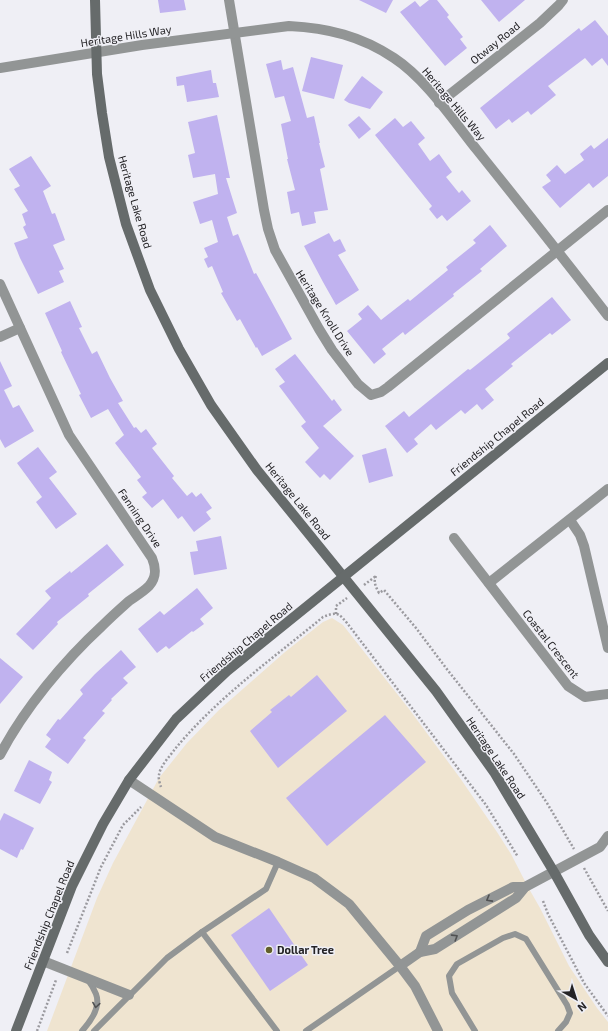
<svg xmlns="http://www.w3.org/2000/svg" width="608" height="1031" font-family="'Exo 2',sans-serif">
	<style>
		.commercial { fill: #efe4d0 }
		.building { fill: #c0b2ef }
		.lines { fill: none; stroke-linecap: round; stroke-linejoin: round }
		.path { stroke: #9b9a9f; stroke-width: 2.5; stroke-dasharray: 2 2; stroke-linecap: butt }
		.lane { stroke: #929595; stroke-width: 6 }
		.street { stroke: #929595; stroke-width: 10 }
		.secondary { stroke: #666b6b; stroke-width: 10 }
		.oneway { stroke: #505152 }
		.poi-dot { fill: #625f2b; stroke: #efeff5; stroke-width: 1.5 }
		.labels { text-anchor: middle; stroke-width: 3; stroke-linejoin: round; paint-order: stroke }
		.street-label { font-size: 11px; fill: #242326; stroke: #efeff5 }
		.poi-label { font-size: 11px; font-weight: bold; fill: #242326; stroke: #efeff5; text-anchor: start }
	</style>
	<rect width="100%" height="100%" fill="#efeff5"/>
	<path class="commercial" d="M332,618l11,7 66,84 51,69 37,54 14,22 17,33 12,21 29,58 28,42 11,14v9h-561l50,-133 16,-35 46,-85 28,-35 32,-33 66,-58 38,-30z"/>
	<g class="building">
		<path d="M158,0h26l2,10 -26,3z"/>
		<path d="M359,0h34l-7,13z"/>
		<path d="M429,0h8l12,15 -2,2 16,20 -3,2 7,9 -22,18 -45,-54 15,-11 5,6z"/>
		<path d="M481,0h44l-26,22z"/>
		<path d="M595,20l13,16v30l-6,-8 -10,8 -7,-8 -37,28 8,9 -25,20 -3,-4 -16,12 -3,-4 -13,10 -16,-21 99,-80 2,3z"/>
		<path d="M311,57l32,8 -9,34 -32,-8z"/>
		<path d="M281,60l2,10 10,-3 14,51 7,-2 6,27h-1l6,24 -5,2 8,41 -14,2 2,11 -14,3 -3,-14 -8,2 -4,-22 8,-2 -8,-31h1l-7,-35 10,-3 -7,-25 -9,2 -9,-34z"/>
		<path d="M211,70l2,13h3l3,14 -32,5 -3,-17 -7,1 -1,-9z"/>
		<path d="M362,76l21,16 -13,17 -21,-6 -5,-3z"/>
		<path d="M217,115l13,63h-4l11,35 -10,4 6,19 5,-2 16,40 2,-1 36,66 -30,17 -5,-9 -1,1 -16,-29 -3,2 -16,-28 2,-1 -11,-26 -4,2 -4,-9 4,-2 -4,-9 14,-6 -6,-22 -12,4 -7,-22 25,-8 -3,-20 -22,4 -5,-23 7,-2 -7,-31z"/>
		<path d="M359,116l12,13 -12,10 -11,-14z"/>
		<path d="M395,118l8,9 8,-6 14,17 -7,6 12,17 9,-7 13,18 -6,5 13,16 3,-3 9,11 -24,20 -5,-6 -5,4 -8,-10 3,-3 -57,-71z"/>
		<path d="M608,138v38l-15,12 -4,-5 -29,25 -18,-21 9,-6 -5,-6 11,-10 8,9 19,-14 -4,-6 11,-9 3,4z"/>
		<path d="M31,156l20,30 -8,5 9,23 3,-1 10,27 -12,5 11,24 -5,2 5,11 -26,12 -18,-36 -6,-15 14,-5 -5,-11 3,-2 -4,-11 6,-3 -14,-22 6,-3 -11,-17z"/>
		<path d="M490,225l17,21 -27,23 2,2 -29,23 1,2 -49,39 -2,-3 -21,17 4,5 -12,10 -27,-33 15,-12 -4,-5 10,-9 13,15 27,-21 2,2 38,-31 -2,-3 30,-24 -3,-3z"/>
		<path d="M329,233l5,9 6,-3 6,12 -8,4 21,35 -23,15 -13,-23 -19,-36z"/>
		<path d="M552,297l19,23 -19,15 -2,-2 -39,31 2,2 -28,23 9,11 -12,10 -5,-6 -12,10 -4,-4 -25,20 -5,-6 -17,15 4,5 -11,9 -22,-27 19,-15 5,6 59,-48 2,1 40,-32 -3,-4z"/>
		<path d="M70,301l12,26 -3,1 13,26 5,-3 13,27 13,23 -5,2 16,25 2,-1 5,6 5,-4 11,15 -5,4 22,28 -2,2 15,18 5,-4 4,5 5,-4 11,15 -6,4 5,7 -17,13 -12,-16 -4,3 -15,-20 -11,9 -10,-11 5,-4 -10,-13 4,-3 -26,-34 9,-8 -16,-26 -17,9 -12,-23 2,-1 -20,-42 1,-1 -17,-38z"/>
		<path d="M295,354l37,47 2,-2 8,11 -19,16 31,30 -24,24 -6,-6 -4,4 -15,-16 14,-14 -18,-22 5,-4 -27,-36 6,-4 -10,-13z"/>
		<path d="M0,361l12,25 -8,4 9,18 6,-3 15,26 -29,17 -5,-9z"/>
		<path d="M38,447l19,25 -8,6 28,36 -21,15 -20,-27 6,-5 -25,-34z"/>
		<path d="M386,448l7,28 -24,7 -7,-28z"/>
		<path d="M221,536l6,33 -33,6 -4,-23 8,-1 -2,-10z"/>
		<path d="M107,544l17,21 -36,29 1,2 -32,26 1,2 -25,26 -17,-16 35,-36 -6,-7 25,-20 1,2z"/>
		<path d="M197,588l16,20 -13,11 4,5 -11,8 -1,-1 -23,18 -3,-3 -9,7 -19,-24 22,-18 4,4z"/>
		<path d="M121,650l15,17 -13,11 5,5 -17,16 1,1 -10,11 3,2 -22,25 3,2 -18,24 -23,-17 6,-8 -5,-4 12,-16 2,1 23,-26 -3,-4 15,-16z"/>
		<path d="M0,658l23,19 -23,27z"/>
		<path d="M317,675l30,36 -69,57 -28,-37 22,-19 -2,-2 19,-15 2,2z"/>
		<path d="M385,715l41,47 -99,84 -41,-48z"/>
		<path d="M29,760l23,12 -3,8 3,2 -12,22 -26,-13z"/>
		<path d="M4,813l30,15 -11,22 -2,-1 -4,9 -17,-9v-28z"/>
		<path d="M269,908l39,57 -38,26 -39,-56z"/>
	</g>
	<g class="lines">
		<g class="path">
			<path d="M376,576c-3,6 0,11 3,17l5,-3 32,38 30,40 68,86 33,49 27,46"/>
			<path d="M364,585l12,-9"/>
			<path d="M336,614v-8l11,-8"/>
			<path d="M161,787c-1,-3 -3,-9 -2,-12 1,-9 11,-19 16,-26 42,-51 97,-90 148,-132 13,-5 15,-5 24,6l139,182 32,52"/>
			<path d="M584,868l24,43"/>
			<path d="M543,901l5,13 36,69 24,33"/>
			<path d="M67,953l34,-86 22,-42 18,-18"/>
			<path d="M37,1031l19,-51"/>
		</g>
		<g class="lane">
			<path d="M202,932l75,99"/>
			<path d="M82,1031c9,-10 19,-24 14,-37 -2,-5 -5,-10 -8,-14"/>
			<path d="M94,1031l73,-73 35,-26 64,-43 12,-27"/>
			<path d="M306,1031l94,-65"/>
			<path d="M475,1031l-23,-38 -3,-17 8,-12 46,-26 12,-4 11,5 41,66 3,8 -4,9 -8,9"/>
		</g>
		<g class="street">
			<path d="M229,0l35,210 4,19 7,21 44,79 13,21 26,34 13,11 10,-3 7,-5 220,-177"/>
			<path d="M0,68l142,-23 147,-19c39,2 72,10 105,32 32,21 59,62 83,92 44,55 88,110 131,166"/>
			<path d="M439,103l101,-80 19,-18 4,-5"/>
			<path d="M0,284l69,151 83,123c4,10 5,19 -3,28 -6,6 -13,10 -20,15 -9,8 -18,16 -27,25 -38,35 -78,83 -102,129"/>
			<path d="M0,337l20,-9"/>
			<path d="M570,520l10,15 4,11 24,102"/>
			<path d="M454,538l114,148 17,11 23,-3"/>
			<path d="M489,583l119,-94"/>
			<path d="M129,780l86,57 63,25 36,16 35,26 51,62 15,20 23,45"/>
			<path d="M420,952l6,-16 42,-26 45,-23h12"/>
			<path d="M43,961l86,34"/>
			<path d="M400,966l20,-14 15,-3 81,-51 9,-11 75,-40 8,-11"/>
		</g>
		<g class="secondary">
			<path d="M95,0l2,74 5,39 7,44 17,67 24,66 29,59 32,56 46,65 179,221 58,81 60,100 35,63 19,27"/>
			<path d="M16,1031l56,-145 31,-62 26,-44 47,-61 51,-48 381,-308"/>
		</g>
	</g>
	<defs><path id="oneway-chevron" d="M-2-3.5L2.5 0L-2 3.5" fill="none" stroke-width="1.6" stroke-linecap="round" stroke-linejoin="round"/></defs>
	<g class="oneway">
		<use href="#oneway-chevron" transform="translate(489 899) rotate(151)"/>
		<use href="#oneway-chevron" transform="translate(455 937) rotate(-32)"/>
		<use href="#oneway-chevron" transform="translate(96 1005) rotate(99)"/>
	</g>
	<circle class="poi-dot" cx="269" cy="950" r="4"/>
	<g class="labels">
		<g class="street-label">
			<text transform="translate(126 36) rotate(-9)" y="4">Heritage Hills Way</text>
			<text transform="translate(495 43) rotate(-39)" y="4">Otway Road</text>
			<text transform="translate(454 104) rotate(50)" y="4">Heritage Hills Way</text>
			<text transform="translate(135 202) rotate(74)" y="4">Heritage Lake Road</text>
			<text transform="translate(325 313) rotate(58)" y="4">Heritage Knoll Drive</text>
			<text transform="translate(497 437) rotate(-39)" y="4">Friendship Chapel Road</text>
			<text transform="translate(298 501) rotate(51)" y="4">Heritage Lake Road</text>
			<text transform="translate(140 518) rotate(56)" y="4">Fanning Drive</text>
			<text transform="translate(246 642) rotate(-40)" y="4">Friendship Chapel Road</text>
			<text transform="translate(551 644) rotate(52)" y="4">Coastal Crescent</text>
			<text transform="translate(496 758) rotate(56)" y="4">Heritage Lake Road</text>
			<text transform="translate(49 915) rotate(-68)" y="4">Friendship Chapel Road</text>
		</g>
		<g class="poi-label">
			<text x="277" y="954">Dollar Tree</text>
		</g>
	</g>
	<g transform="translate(576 999) rotate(141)" stroke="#efeff5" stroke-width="3" paint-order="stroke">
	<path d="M0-3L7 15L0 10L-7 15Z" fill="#242326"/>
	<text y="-6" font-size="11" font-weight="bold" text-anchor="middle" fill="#242326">N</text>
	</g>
</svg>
